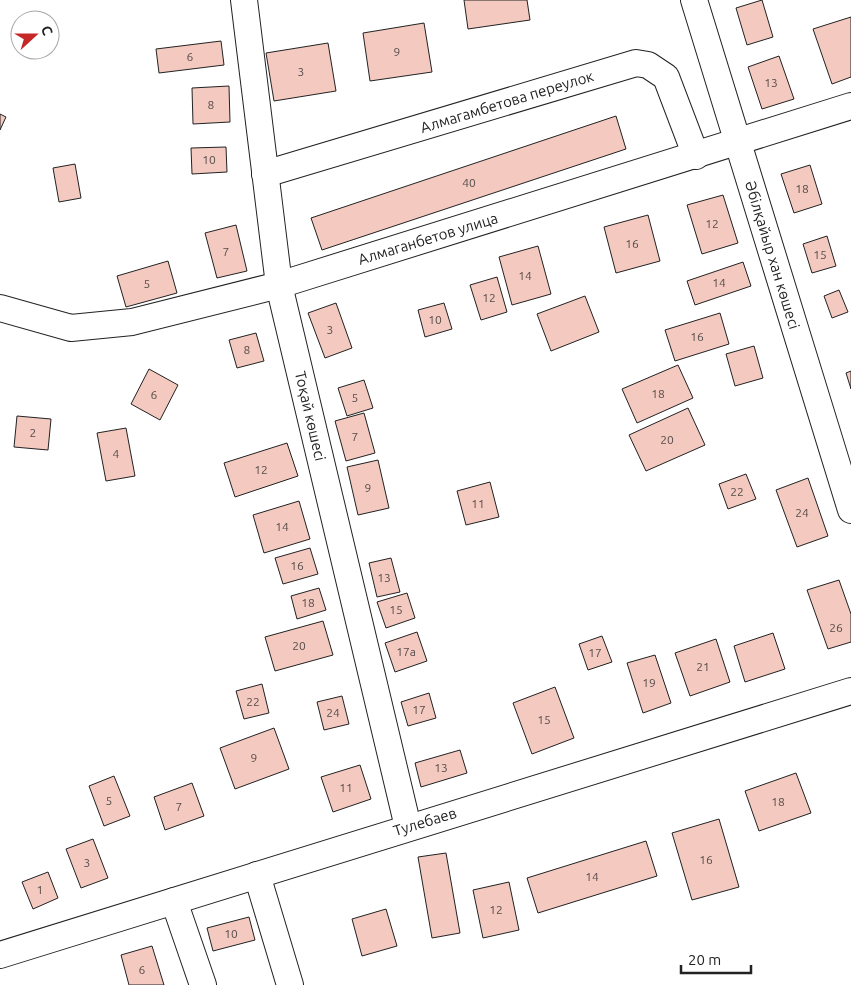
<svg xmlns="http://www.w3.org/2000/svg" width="851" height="985" font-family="Ubuntu,sans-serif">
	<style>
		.building { fill: #f3c9c0; stroke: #222 }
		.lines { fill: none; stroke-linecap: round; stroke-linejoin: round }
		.minor-casing { stroke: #222; stroke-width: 28 }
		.minor { stroke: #fff; stroke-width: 26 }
		.labels { text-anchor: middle; stroke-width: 4; stroke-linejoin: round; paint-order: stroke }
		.number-label { font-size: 12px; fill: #564c4a }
		.street-label { font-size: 15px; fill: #222; stroke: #fff }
	</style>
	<rect width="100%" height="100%" fill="#fff"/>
	<g class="building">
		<path d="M464,0h63l3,20 -62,9z"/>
		<path d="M762,0l11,37 -26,8 -11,-37z"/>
		<path d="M851,17v60l-19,7 -19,-55z"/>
		<path d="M424,23l8,49 -62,9 -7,-48z"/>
		<path d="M221,41l3,24 -65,8 -3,-24z"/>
		<path d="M328,43l8,48 -62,10 -8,-48z"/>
		<path d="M779,56l15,43 -32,10 -14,-42z"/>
		<path d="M229,86l1,36 -37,2 -1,-36z"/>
		<path d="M0,114l6,3 -6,13z"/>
		<path d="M616,116l10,33 -304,101 -11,-32z"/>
		<path d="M226,147l1,25 -35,2 -1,-26z"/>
		<path d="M75,164l6,34 -22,4 -6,-34z"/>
		<path d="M810,165l12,39 -28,9 -13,-39z"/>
		<path d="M723,195l15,48 -36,11 -15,-49z"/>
		<path d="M648,215l12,46 -44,12 -12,-46z"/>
		<path d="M236,225l11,46 -30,7 -12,-45z"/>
		<path d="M827,236l9,30 -24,7 -9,-29z"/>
		<path d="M538,246l13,48 -39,11 -13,-48z"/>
		<path d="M168,261l9,32 -51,14 -9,-31z"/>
		<path d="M743,262l8,24 -56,19 -8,-24z"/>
		<path d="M497,277l10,35 -26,8 -11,-35z"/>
		<path d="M839,290l9,22 -16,6 -8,-22z"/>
		<path d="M585,296l14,36 -48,19 -14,-37z"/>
		<path d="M336,303l16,45 -27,10 -17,-45z"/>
		<path d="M444,303l8,26 -27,8 -7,-27z"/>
		<path d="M720,313l9,31 -54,17 -10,-31z"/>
		<path d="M256,333l8,28 -27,7 -8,-28z"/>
		<path d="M754,346l9,32 -28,8 -9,-32z"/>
		<path d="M678,365l15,33 -56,25 -15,-34z"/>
		<path d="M149,369l29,16 -18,35 -29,-16z"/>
		<path d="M851,371v18l-5,-16z"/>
		<path d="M364,380l9,28 -26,8 -9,-28z"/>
		<path d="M688,408l17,37 -59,26 -17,-36z"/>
		<path d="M364,413l11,40 -29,8 -11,-40z"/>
		<path d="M17,416l34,3 -3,31 -34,-3z"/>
		<path d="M126,428l9,48 -29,5 -9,-48z"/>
		<path d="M287,443l11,33 -63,21 -11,-34z"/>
		<path d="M378,460l11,48 -31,7 -11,-48z"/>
		<path d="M746,474l10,25 -28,10 -9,-25z"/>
		<path d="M808,478l20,58 -31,11 -21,-57z"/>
		<path d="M490,482l9,35 -33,8 -9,-34z"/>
		<path d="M299,501l11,38 -46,14 -11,-38z"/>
		<path d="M310,548l8,26 -35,10 -8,-26z"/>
		<path d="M391,558l9,34 -23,5 -8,-34z"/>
		<path d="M839,580l12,34v28l-23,7 -21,-59z"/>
		<path d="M319,588l7,22 -29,9 -6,-23z"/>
		<path d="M407,593l8,25 -29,10 -9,-26z"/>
		<path d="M323,621l10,34 -58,16 -10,-34z"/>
		<path d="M417,632l10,29 -32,11 -10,-29z"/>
		<path d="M773,633l12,36 -40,13 -11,-36z"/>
		<path d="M602,636l10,26 -24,8 -9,-26z"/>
		<path d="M716,639l14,43 -40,14 -15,-43z"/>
		<path d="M655,655l16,48 -28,10 -16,-50z"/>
		<path d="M262,684l7,29 -25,6 -8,-28z"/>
		<path d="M555,687l19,51 -42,16 -19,-51z"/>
		<path d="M429,693l7,25 -28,8 -7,-24z"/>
		<path d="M342,696l7,28 -25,6 -7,-28z"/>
		<path d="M274,728l15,41 -54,20 -15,-41z"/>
		<path d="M460,750l7,23 -46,14 -6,-24z"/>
		<path d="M360,765l11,34 -38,13 -12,-35z"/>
		<path d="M796,773l15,40 -52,18 -14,-40z"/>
		<path d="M114,776l16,40 -26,10 -15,-40z"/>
		<path d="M192,783l12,33 -39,14 -11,-33z"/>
		<path d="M719,819l20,68 -47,13 -20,-67z"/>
		<path d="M93,839l15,39 -27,10 -15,-39z"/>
		<path d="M646,841l11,35 -119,37 -11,-35z"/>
		<path d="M446,853l14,80 -28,5 -14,-81z"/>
		<path d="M48,872l10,26 -25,11 -11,-27z"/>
		<path d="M509,882l10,48 -36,8 -10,-48z"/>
		<path d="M386,909l11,37 -35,10 -10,-37z"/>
		<path d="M249,917l6,23 -42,11 -6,-23z"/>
		<path d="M152,946l12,39h-35l-8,-30z"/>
	</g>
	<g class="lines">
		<defs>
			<g id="minor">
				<path d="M244,0l35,285 129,542"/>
				<path d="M694,0l157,510"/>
				<path d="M265,174l371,-111 12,2 18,12 30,79"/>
				<path d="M0,308l71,20 61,-6 147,-37 572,-179"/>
				<path d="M257,875l33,110"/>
				<path d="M174,901l29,84"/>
				<path d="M0,955l851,-264"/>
			</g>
		</defs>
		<use href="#minor" class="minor-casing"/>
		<use href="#minor" class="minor"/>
	</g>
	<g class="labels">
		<g class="number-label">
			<text x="397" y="56">9</text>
			<text x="190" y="61">6</text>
			<text x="301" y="76">3</text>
			<text x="771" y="87">13</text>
			<text x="211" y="109">8</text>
			<text x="209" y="164">10</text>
			<text x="469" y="187">40</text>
			<text x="802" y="193">18</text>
			<text x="712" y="228">12</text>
			<text x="632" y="248">16</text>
			<text x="226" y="256">7</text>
			<text x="820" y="259">15</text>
			<text x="525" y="280">14</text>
			<text x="719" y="287">14</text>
			<text x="147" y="288">5</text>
			<text x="489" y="302">12</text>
			<text x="435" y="324">10</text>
			<text x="330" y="334">3</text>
			<text x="697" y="341">16</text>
			<text x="247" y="354">8</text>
			<text x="658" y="398">18</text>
			<text x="154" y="399">6</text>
			<text x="355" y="402">5</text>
			<text x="33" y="437">2</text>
			<text x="355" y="441">7</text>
			<text x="667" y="444">20</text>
			<text x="116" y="458">4</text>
			<text x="261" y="474">12</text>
			<text x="368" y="492">9</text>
			<text x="737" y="496">22</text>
			<text x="478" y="508">11</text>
			<text x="802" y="517">24</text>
			<text x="282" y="531">14</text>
			<text x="297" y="570">16</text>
			<text x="384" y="582">13</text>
			<text x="308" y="607">18</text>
			<text x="396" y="614">15</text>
			<text x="836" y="632">26</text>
			<text x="299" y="650">20</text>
			<text x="406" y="656">17а</text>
			<text x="595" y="657">17</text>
			<text x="703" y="671">21</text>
			<text x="649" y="687">19</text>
			<text x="253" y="706">22</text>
			<text x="419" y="714">17</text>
			<text x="333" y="717">24</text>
			<text x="544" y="724">15</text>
			<text x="254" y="762">9</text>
			<text x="441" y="772">13</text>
			<text x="346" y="792">11</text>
			<text x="109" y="805">5</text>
			<text x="778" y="806">18</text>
			<text x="179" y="811">7</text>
			<text x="706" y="864">16</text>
			<text x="87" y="867">3</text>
			<text x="592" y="881">14</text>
			<text x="40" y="894">1</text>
			<text x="496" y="914">12</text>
			<text x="231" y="938">10</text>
			<text x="142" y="974">6</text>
		</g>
		<g class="street-label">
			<text transform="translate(507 102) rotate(-17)" y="5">Алмагамбетова переулок</text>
			<text transform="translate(428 239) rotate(-17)" y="5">Алмаганбетов улица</text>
			<text transform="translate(772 255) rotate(73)" y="5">Әбілқайыр хан көшесі</text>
			<text transform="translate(310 416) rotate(77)" y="5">Тоқай көшесі</text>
			<text transform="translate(425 822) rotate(-17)" y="5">Тулебаев</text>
		</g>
	</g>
	<g transform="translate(35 35) rotate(69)"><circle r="24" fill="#ffffff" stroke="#a7a7a7"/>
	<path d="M0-4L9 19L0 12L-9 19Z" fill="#c62828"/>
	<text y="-8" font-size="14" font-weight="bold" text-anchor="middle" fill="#222222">С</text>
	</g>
	<path d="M681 965v8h70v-8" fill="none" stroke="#222222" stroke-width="2.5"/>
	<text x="688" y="965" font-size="15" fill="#222222" stroke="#ffffff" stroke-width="4" paint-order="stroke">20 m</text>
</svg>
